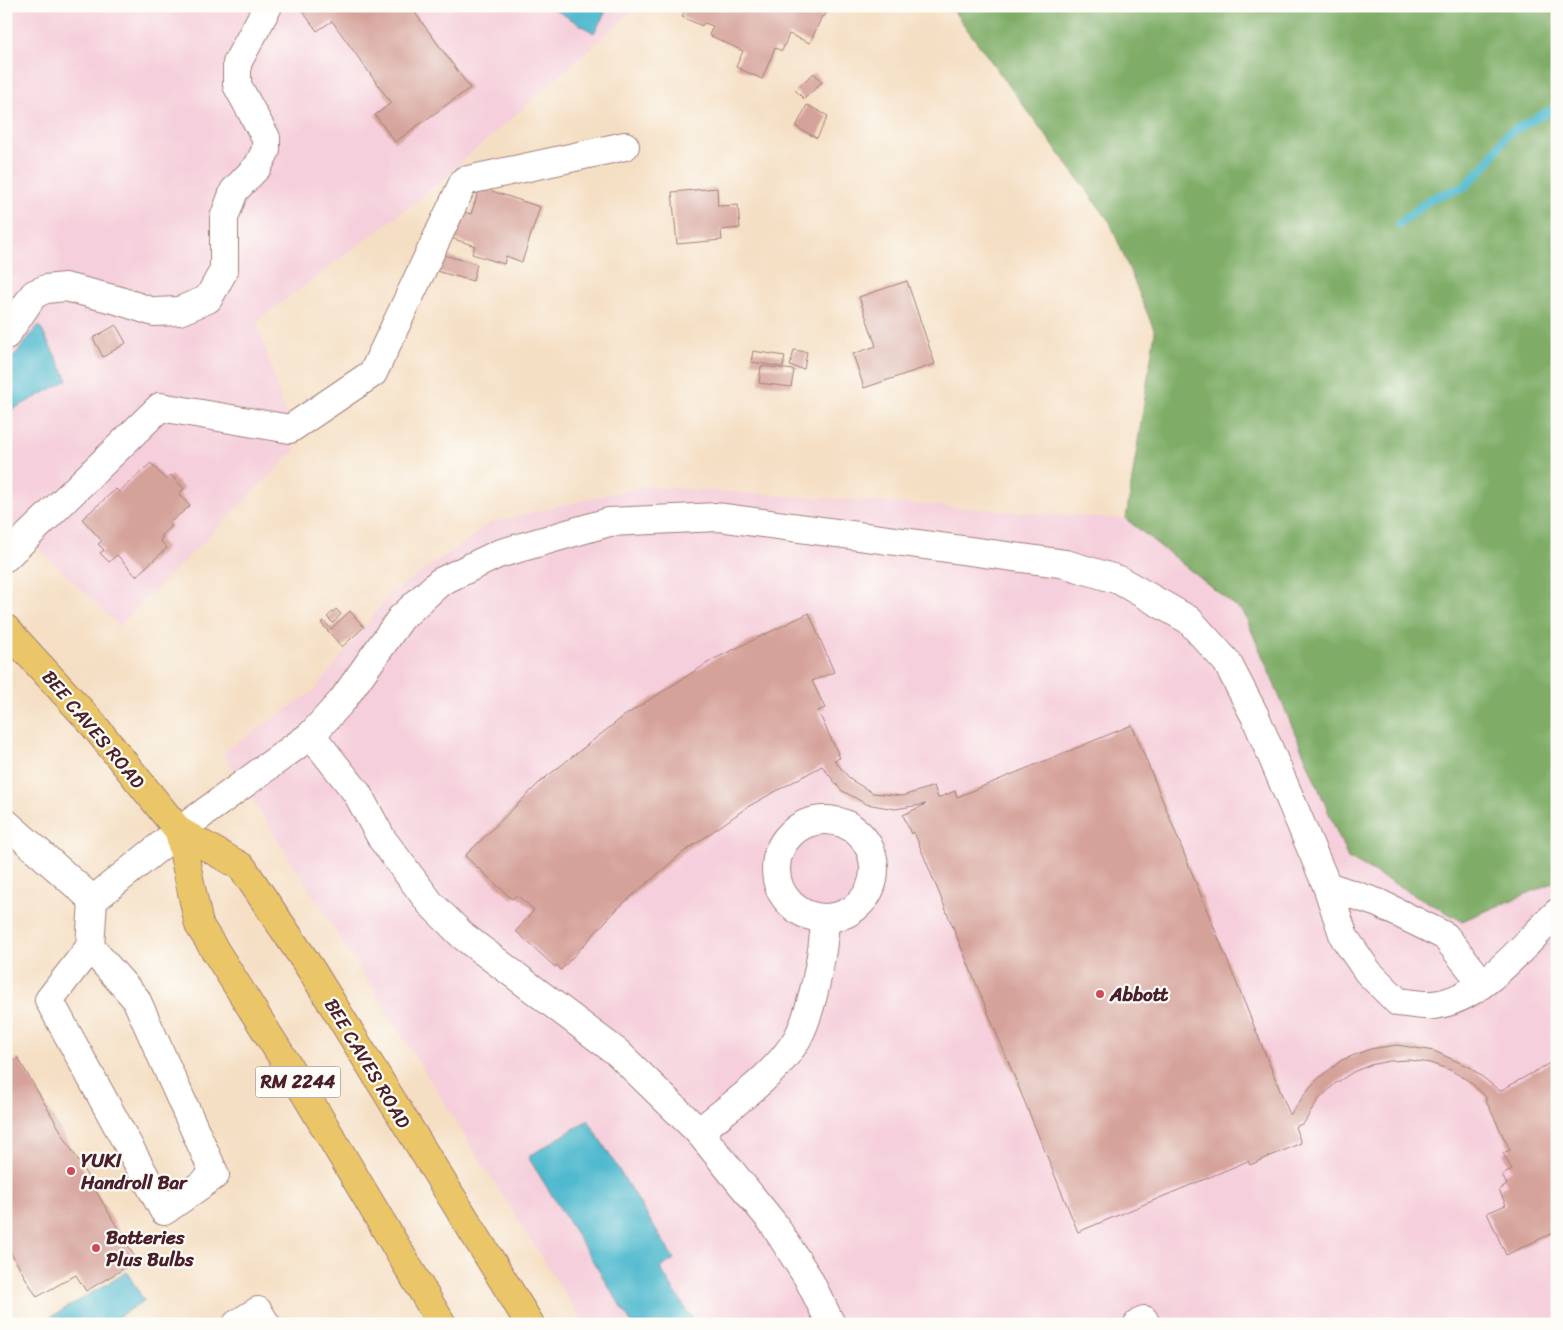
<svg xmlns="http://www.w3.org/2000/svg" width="1563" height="1330" font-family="Sriracha,sans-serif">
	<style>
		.built { fill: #f5cfdb }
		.forest { fill: #7fad67; stroke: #646649 }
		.water { fill: #50b9ce; stroke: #4d6c7c }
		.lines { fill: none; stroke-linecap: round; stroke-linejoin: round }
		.stream { stroke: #50b9ce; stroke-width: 9 }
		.building { fill: #d5a29a }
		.minor-casing { stroke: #a07f78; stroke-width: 30 }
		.major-casing { stroke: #a07f78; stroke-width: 30 }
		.minor { stroke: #fff; stroke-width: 28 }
		.major { stroke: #ebc669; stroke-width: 28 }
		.poi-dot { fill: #d1495b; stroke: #fdfcf7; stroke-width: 2 }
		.labels { text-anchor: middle; stroke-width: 4.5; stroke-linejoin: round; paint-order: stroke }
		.shield { fill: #fdfcf7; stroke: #806168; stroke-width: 1 }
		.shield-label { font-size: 18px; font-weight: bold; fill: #4a1f2b }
		.street-label { font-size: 19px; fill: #4a1f2b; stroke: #fdfcf7 }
		.poi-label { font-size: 19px; font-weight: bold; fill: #4a1f2b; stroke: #fdfcf7; text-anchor: start }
	</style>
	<rect width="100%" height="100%" fill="#fdfcf7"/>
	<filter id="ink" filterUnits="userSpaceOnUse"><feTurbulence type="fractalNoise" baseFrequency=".02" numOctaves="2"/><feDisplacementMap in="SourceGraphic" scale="10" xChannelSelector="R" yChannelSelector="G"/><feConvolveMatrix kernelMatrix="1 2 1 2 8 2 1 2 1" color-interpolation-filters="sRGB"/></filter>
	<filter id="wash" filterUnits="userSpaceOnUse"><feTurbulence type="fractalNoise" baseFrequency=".0096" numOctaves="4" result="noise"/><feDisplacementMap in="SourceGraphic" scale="20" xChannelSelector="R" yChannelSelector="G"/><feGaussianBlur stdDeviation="1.12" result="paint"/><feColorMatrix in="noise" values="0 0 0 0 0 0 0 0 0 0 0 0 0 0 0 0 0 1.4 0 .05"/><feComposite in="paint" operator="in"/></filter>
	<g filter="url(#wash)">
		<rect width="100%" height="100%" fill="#f5dfc4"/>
		<g class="built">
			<path d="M6,6h632l-218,193 -163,122 39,128 -177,177 -113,-109z"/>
			<path d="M644,486l482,33 118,94 104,245 114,63 95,-40v443h-973l-361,-571 92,-63 75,-96 102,-72z"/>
		</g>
		<path class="forest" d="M950,6h607v875l-95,40 -114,-63 -104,-245 -118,-94 29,-187 -45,-110z"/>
		<g class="water">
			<path d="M549,6h60l-15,27z"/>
			<path d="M39,325l29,55 -62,33v-47z"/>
			<path d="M588,1120l86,139 -14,9 35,56h-63l-104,-167z"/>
			<path d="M127,1272l17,29 -38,23h-60l-2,-3z"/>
		</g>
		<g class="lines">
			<path class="stream" d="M1399,224l33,-26 32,-11 23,-23 20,-30 50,-27"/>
		</g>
		<g id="blocks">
			<g class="building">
				<path d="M303,6h107l60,82 -75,54 -20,-27 16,-12 -59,-82 -15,10 -17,-23z"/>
				<path d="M686,6h143l-5,11 -2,-1 -12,27 -21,-9 -7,17 -7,-3 -13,31 -26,-12 7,-16 -34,-16 4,-9 -9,-3 -2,3 -20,-9z"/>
				<path d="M814,73l8,9 -18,17 -9,-9z"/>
				<path d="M807,105l21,11 -11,22 -21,-11z"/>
				<path d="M480,187l60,20 -18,55 -16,-6 -2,8 -32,-10 3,-8 -27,-9 9,-27 14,4z"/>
				<path d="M717,188l1,18 20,-1 2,23 -19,2 1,10 -45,4 -5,-52z"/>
				<path d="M440,254l37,10 -4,17 -37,-10z"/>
				<path d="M907,281l28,83 -71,24 -11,-34 23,-8 -17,-49z"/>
				<path d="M116,325l10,18 -23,14 -10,-19z"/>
				<path d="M794,350l13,2 -3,17 -14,-3z"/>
				<path d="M753,351l32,5 -2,11 -32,-5z"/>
				<path d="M761,366l33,4 -3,17 -32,-4z"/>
				<path d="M151,463l15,17 5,-5 13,14 -5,5 11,12 -21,17 3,3 -11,10 2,1 -3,3 7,8 -31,28 -19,-21 -8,7 -9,-9 4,-3 -6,-6 4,-3 -20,-22 34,-30 3,3z"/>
				<path d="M336,609l5,5 -8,9 -6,-6z"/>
				<path d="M350,611l14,16 -22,20 -21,-24 3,-2 7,8z"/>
				<path d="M809,613l25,59 -22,9 13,27 -7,3 22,47 -6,2 17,20 22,13 30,3 31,-10 4,12 17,-7 2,6 175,-72 158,390 20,-28 10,-10 22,-17 28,-11 27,-4 37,6 37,17 29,23 57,-32v172l-51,24 -19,-42 19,-8 -7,-15 8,-5 -5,-10 10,-5 -9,-17 7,-3 -25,-51 2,-1 -18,-17 -19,-11 -20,-7 -21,-3 -20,1 -19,4 -17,7 -17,11 -18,17 -14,23 -9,4 6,16 -51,22 -2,-4 -170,71 -164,-400 -3,2 -8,-19 23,-11 -31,5 -29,-5 -25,-14 -19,-24 -73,40 -68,48 -64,55 -56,61 -4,-5 -2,2 -39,-36 18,-21 -17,-15 -5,4 -47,-43 75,-74 84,-66 90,-57z"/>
				<path d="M6,1051l7,11 5,-4 119,203 -51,30 -10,-16 -39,22 -31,-52z"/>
			</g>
		</g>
	</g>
	<g filter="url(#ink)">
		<use href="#blocks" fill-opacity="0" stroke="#a07f78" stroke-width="1"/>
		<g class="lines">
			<defs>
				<g id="minor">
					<path d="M6,335l28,-41 12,-5 19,-2 52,13 37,12 25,-1 29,-12 16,-29v-52l10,-27 24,-25 8,-16v-12l-29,-53v-22l31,-57"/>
					<path d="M6,557l154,-150 130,22 83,-56 91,-192 161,-35"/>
					<path d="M311,735l46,58 25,46 48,64 33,33 155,117 81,79 74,91 35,55 23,46"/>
					<circle cx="825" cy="869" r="49"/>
					<path d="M6,823l87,77"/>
					<path d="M1327,886l51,17 67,33 37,47"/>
					<path d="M90,947l46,52 79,176 -51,36 -115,-211 41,-53 3,-47 86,-69 132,-96 31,-34 59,-83 39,-36 58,-28 111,-32 109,-5 348,47 53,16 70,40 38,42 28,54 72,170 17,51 24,35 30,30c11,1 24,4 35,3 49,-5 90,-60 124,-92"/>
					<path d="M699,1132c32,-27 72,-53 95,-88 18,-27 30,-94 31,-126"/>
					<path d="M237,1324l21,-13 8,13"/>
					<path d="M1138,1324l6,-4 2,4"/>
				</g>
				<g id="major">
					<path d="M6,629l86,94 87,108 63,36 70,104 218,353"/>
					<path d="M179,831l20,94 101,160 142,239"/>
				</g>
			</defs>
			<use href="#minor" class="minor-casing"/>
			<use href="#major" class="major-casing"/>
			<use href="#minor" class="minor"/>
			<use href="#major" class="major"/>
		</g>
	</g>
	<g class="poi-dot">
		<circle cx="1100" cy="994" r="5"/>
		<circle cx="71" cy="1171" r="5"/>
		<circle cx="96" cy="1248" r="5"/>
	</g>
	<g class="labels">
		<rect class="shield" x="255.5" y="1066.5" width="85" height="31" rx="4"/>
		<g class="shield-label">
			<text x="298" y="1088">RM 2244</text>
		</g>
		<g class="street-label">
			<text transform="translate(94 729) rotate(50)" y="7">BEE CAVES ROAD</text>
			<text transform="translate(368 1063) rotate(59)" y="7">BEE CAVES ROAD</text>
		</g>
		<g class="poi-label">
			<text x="1110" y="1001">Abbott</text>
			<text x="81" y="1167">YUKI<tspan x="81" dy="22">Handroll Bar</tspan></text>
			<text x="106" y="1244">Batteries<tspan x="106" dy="22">Plus Bulbs</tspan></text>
		</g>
	</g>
	<rect width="1563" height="1330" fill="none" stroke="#fdfcf7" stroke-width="25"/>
</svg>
